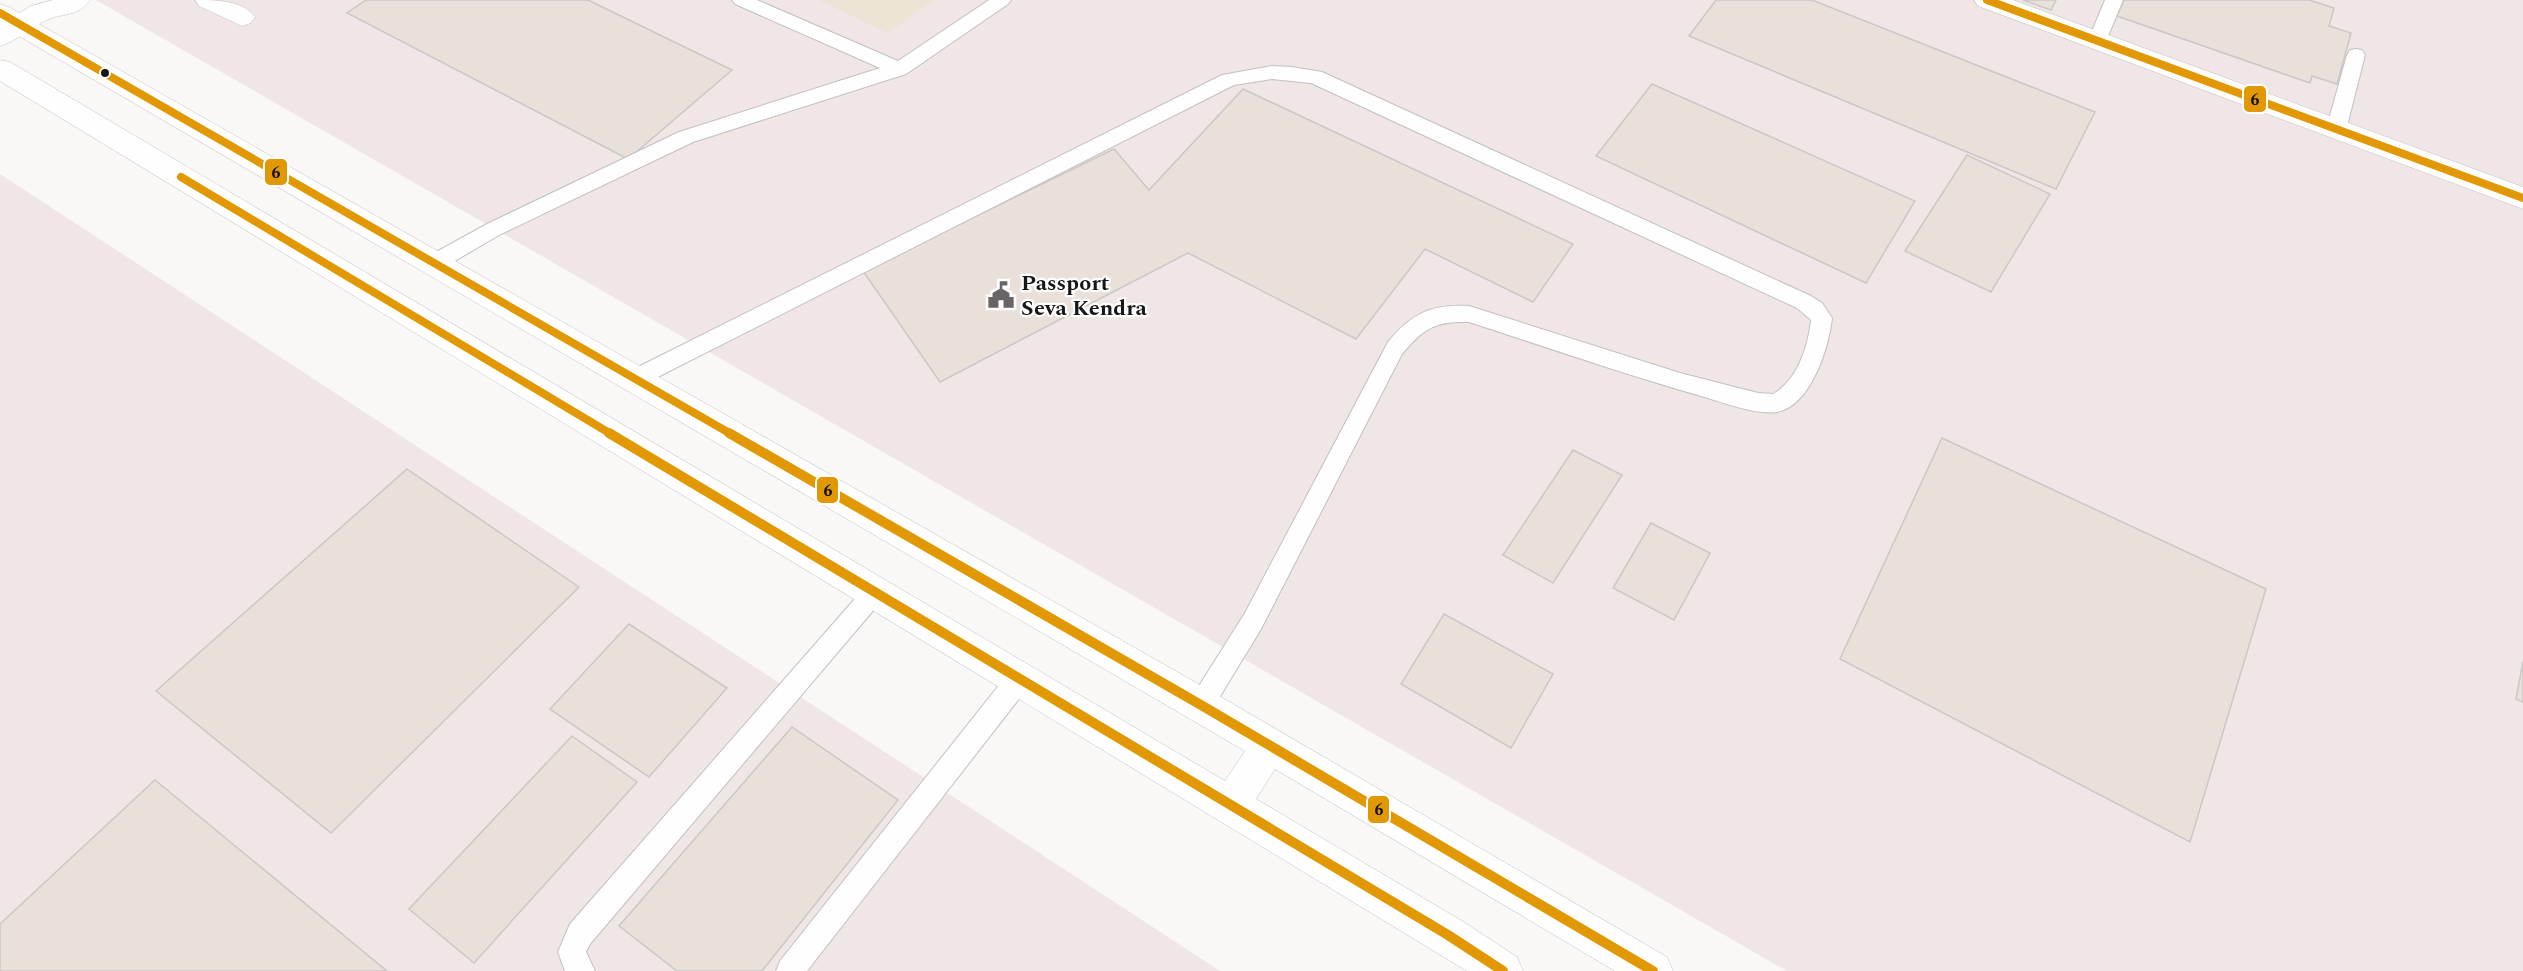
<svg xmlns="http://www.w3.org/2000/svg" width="2523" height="971" font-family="Spectral,serif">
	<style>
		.built { fill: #efe6e5 }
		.green { fill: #ece4d4 }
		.building { fill: #eae0da; stroke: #cac8c7; stroke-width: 1.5 }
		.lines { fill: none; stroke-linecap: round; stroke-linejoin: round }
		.lane-casing { stroke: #c2c0c0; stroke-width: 2 }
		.street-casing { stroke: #c2c0c0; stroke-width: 1 }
		.secondary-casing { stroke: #c2c0c0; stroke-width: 1 }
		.lane { fill: #fefefe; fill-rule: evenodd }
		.street { fill: #fefefe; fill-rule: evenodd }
		.secondary { fill: #fefefe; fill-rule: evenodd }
		.bus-1-far1-casing { stroke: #fff; stroke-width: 12 }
		.bus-1-casing { stroke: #fff; stroke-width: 14 }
		.bus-1-far1 { stroke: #e19802; stroke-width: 8 }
		.bus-1 { stroke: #e19802; stroke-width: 10 }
		.bus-dot { fill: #181717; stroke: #fff; stroke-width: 2 }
		.labels { text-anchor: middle; stroke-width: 4.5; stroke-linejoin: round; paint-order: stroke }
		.poi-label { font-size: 22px; font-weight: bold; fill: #181717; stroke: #fff; text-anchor: start }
		.line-badge { stroke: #fff; stroke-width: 2 }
		.pale-badge-label { font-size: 16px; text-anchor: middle; font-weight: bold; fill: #111 }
	</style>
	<rect width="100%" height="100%" fill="#faf7f7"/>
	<g class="built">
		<path d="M96,0h2427v971h-736z"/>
		<path d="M0,174l1220,797h-1220z"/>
	</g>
	<path class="green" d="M818,0h116l-46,33z"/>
	<g class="building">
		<path d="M366,0h222l144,70 -104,89 -281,-146z"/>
		<path d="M1716,0h96l283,112 -39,77 -367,-153z"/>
		<path d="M2023,0h33l-5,10z"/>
		<path d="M2124,0h185l25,8 -5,18 22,7 -14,51 -25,-8 -2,7 -193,-67z"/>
		<path d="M1652,84l263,117 -49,82 -270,-127z"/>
		<path d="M1243,89l330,155 -40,58 -108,-53 -69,90 -168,-86 -248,129 -77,-111 251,-122 35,41z"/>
		<path d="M1967,155l83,39 -59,98 -86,-41z"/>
		<path d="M1942,438l324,151 -76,253 -350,-183z"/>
		<path d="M1573,450l49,25 -69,108 -50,-28z"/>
		<path d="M407,469l172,118 -248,246 -175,-142z"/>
		<path d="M1651,523l59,30 -36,67 -61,-32z"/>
		<path d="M1444,614l109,60 -42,74 -110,-64z"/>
		<path d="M629,624l98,64 -78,89 -99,-68z"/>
		<path d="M2523,662v40l-7,-3z"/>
		<path d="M792,727l106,73 -136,171h-85l-58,-45z"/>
		<path d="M572,736l65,46 -163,181 -65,-54z"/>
		<path d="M155,780l232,191h-387v-47z"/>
	</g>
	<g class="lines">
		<defs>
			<g id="lane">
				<path d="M732,0h25l141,61 91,-61h22l-3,4 -102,70 -213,68 -192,92 -60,35 -7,2 -7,-2 -3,-6 3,-6 60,-33 192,-92 201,-64 -145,-64z"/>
				<path d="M2105,0h18l-17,41 -3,4 -6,2 -6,-2 -3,-4z"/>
				<path d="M2356,49l6,1 3,5 -19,75 -3,5 -7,2 -7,-2 -3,-5 21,-75 3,-5z"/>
				<path d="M1272,66l20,1 30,5 489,224 11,7 10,15c-3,29 -21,88 -55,94 -21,3 -56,-10 -76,-16 -78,-22 -155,-49 -232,-74 -34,-1 -45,6 -67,32l-141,275 -51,84 -9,4 -9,-4 -3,-8 3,-8 53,-84 143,-271c24,-29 43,-38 81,-36l211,67 78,20 15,1c25,-14 35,-48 38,-74l-14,-12 -486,-225 -39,-4 -38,6 -592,300 -8,3 -8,-3 -3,-6 3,-6 596,-298z"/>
				<path d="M875,581l8,4 4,7 -4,7 -293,345 -4,8 9,19h-30l-7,-19 12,-28 297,-339z"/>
				<path d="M1020,667l9,3 3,8 -3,8 -222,285h-31l4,-10 231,-291z"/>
			</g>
			<g id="street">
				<path d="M53,0h37c-10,16 -26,13 -41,19 -18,7 -31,22 -49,27v-21l31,-19z"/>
				<path d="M195,0c21,0 48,0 60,17l-4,6 -9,3 -43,-20z"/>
				<path d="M1974,0h39l510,187v22l-545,-203z"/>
			</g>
			<path id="secondary" d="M0,4l9,3 1205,686 453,264 6,14h-58l-340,-202 -19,30 206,122 55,36 6,14h-56l-1467,-890v-21l10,2 1215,719 20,-30 -1245,-726z"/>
		</defs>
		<use href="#lane" class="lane-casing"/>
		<use href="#street" class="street-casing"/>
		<use href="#secondary" class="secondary-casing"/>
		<use href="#lane" class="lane"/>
		<use href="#street" class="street"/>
		<use href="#secondary" class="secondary"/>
		<defs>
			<g id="bus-1-far1">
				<path d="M1987,0l536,198"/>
				<path d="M0,13l731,421"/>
				<path d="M181,177l430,257"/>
			</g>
			<g id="bus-1">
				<path d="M609,433l839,502 55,36"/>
				<path d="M729,433l472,272 452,266"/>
			</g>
		</defs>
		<use href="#bus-1-far1" class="bus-1-far1-casing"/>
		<use href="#bus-1" class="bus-1-casing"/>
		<use href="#bus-1-far1" class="bus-1-far1"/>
		<use href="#bus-1" class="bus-1"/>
	</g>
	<defs>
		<symbol id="civic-bare" viewBox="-9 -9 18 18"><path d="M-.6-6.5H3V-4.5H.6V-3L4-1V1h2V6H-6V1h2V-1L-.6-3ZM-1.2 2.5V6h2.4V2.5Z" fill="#676565" stroke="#fff" stroke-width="2.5" paint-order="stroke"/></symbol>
	</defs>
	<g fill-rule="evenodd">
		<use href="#civic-bare" x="982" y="276" width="38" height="38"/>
	</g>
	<circle class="bus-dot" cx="105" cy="73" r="5"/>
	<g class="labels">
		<g class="poi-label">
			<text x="1021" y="290">Passport<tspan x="1021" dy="25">Seva Kendra</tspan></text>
		</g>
	</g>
	<g class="line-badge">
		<rect x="2243" y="85" width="24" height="28" rx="6" fill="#e19802"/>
		<rect x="264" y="158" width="24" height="28" rx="6" fill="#e19802"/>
		<rect x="816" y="476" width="23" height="28" rx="6" fill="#e19802"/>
		<rect x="1367" y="795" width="23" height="29" rx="6" fill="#e19802"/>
	</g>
	<g class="pale-badge-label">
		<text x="2255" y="105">6</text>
		<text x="276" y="178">6</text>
		<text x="828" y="496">6</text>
		<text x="1379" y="815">6</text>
	</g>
</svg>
